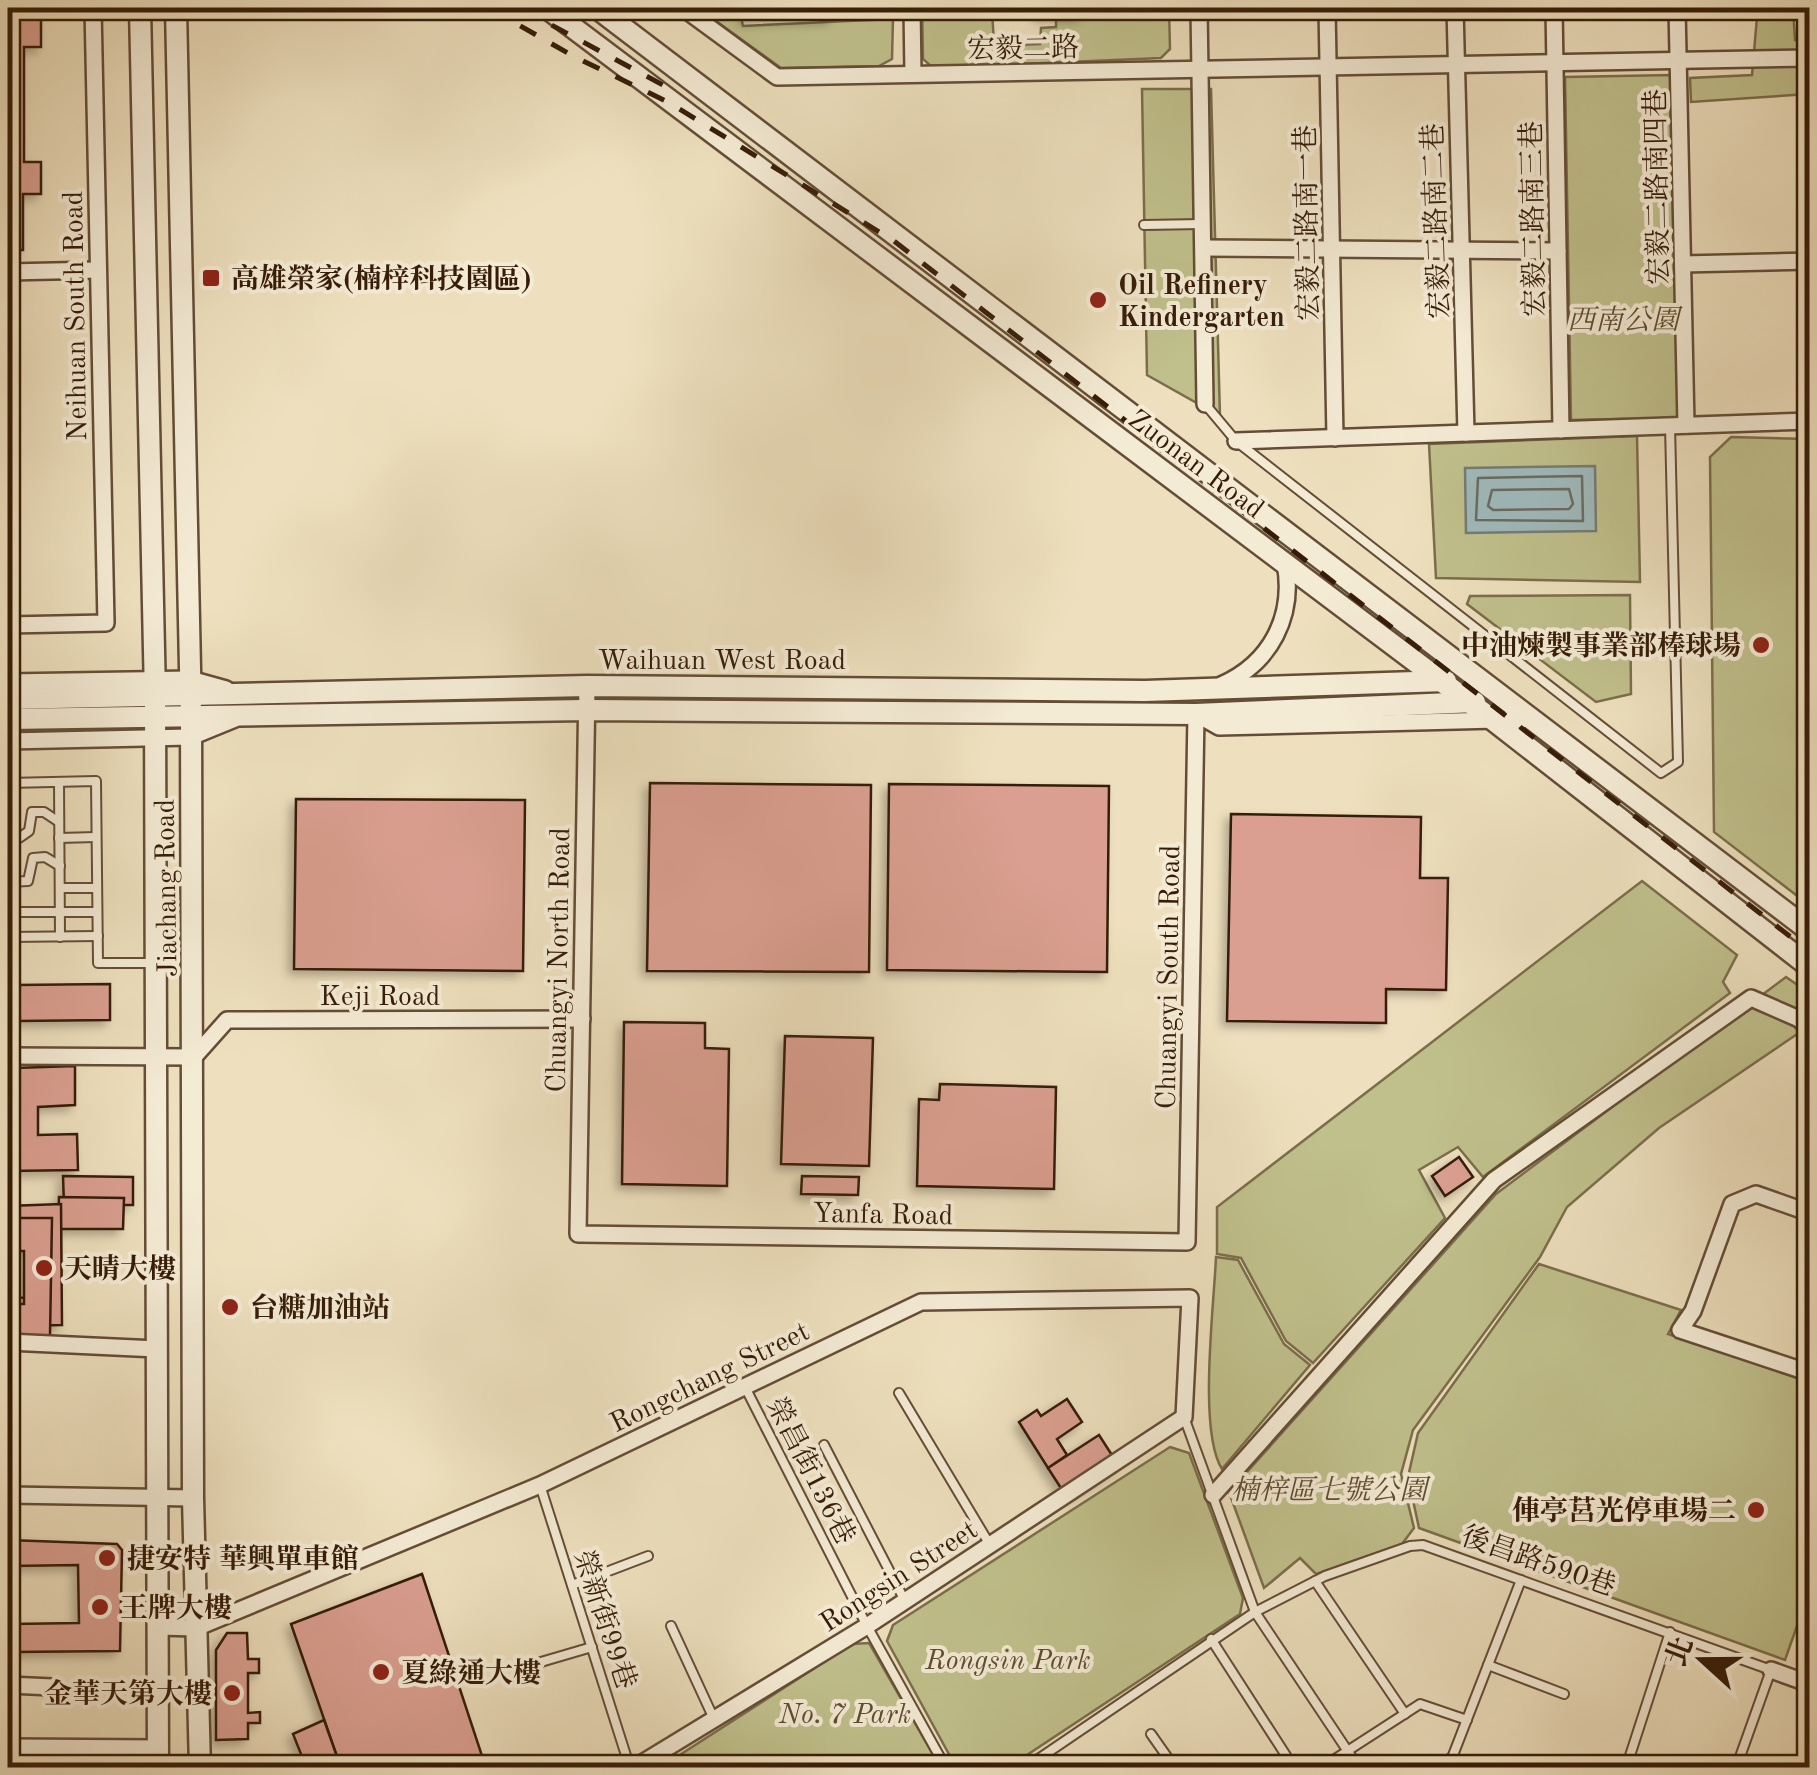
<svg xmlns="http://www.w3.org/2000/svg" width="1817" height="1775" font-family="'Old Standard TT','Noto Serif TC',serif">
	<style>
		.green { fill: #c0c08c; stroke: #7b6e4a; stroke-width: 2.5 }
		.water { fill: #9fbabd; stroke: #757b75; stroke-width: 2.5 }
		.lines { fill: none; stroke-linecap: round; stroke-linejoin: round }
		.shore { stroke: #6a6b62; stroke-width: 2.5 }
		.building { fill: #da9f90; stroke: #361c08; stroke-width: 2.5; filter: url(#shadow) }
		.service-casing { stroke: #644d36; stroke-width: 12 }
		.minor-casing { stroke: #644d36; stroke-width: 20 }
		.tertiary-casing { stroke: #644d36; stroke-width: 25 }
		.service { stroke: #f4ebd5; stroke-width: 8 }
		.minor { stroke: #f4ebd5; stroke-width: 15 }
		.tertiary { stroke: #f4ebd5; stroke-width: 20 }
		.rail { stroke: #361c08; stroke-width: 5; stroke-dasharray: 18 18; stroke-linecap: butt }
		.poi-dot { fill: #8f2418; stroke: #f4ebd5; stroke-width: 4 }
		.labels { text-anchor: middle; stroke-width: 8; stroke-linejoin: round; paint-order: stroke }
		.street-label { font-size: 28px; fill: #361c08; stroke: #f4ebd5 }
		.poi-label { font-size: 28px; font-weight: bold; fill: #361c08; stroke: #f4ebd5; text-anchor: start }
		.park-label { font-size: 28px; font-style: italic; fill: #5f4d30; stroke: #f4ebd5 }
	</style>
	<defs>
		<filter id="shadow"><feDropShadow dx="-5" dy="5" stdDeviation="5" flood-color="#0004"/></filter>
	</defs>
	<rect width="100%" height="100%" fill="#eee0be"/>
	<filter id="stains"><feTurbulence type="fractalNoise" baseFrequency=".002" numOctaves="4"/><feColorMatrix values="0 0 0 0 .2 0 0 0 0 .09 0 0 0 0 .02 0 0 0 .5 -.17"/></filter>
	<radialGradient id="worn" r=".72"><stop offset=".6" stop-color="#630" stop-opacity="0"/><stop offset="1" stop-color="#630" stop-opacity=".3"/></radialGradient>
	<g class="green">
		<path d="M698,8h41l4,18 150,-7 -1,40 -13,7 -98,2z"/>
		<path d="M922,8h70l2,38 46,-2 1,-16 15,-1v-7l29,-4 1,-8h83l1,41 -9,9 -228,10 -10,-9z"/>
		<path d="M1793,8l2,32h14v54l-118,8 -1,-24 62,-3 5,-58z"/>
		<path d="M1672,75l6,343 -107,2 -6,-343z"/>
		<path d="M1142,89h69l9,327 -73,-41z"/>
		<path d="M1637,436l3,146 -204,-4 -7,-134z"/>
		<path d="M1731,437l78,2v466l-95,-73 -4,-375z"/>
		<path d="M1630,595l1,99 -35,8 -129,-98 3,-8z"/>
		<path d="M1642,881l95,74 -14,27 7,11 -247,184 -25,-30 -39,23 26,48 -132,145 -27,-22 -45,-83 -24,-4v-47z"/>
		<path d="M1786,977l23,16v33l-150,102 -92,79 -27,50 -127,173 -12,44 13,54 -12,16 -86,30 -16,-16 -36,30 -35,-96 267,-298z"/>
		<path d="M1216,1257l22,3 46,84 26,21 -88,104c-24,-38 -8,-163 -6,-212z"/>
		<path d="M1539,1264l142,46 -13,24 141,48v210l-24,68 -366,-132 -11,-51 10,-44z"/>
		<path d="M1170,1447l19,6 54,145 -3,16 -231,153h-53l-69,-126 6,-16z"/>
		<path d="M869,1643l71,124h-279l191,-123z"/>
	</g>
	<path class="water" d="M1595,466l1,65 -130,2 -1,-65z"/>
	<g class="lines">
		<g class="shore">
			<path d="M1582,476l1,45 -107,-1 2,-42z"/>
			<path d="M1569,489l4,15 -4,5 -76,1 -5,-4 4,-16z"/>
		</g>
	</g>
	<g class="building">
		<path d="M8,8l33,5v34h-17v115h17v32h-18v56h-15z"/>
		<path d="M744,8h88l1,10 -89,1z"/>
		<rect x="1039" y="8" width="44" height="8"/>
		<path d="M650,783l221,2 -2,187 -222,-1z"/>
		<path d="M889,784l220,2 -2,186 -220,-2z"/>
		<path d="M296,799l229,1 -2,171 -229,-2z"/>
		<path d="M1231,814l190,3 -1,61h28l-2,112 -60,-1v34l-159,-2z"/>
		<path d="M110,984v36l-92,1v-36z"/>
		<path d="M624,1022l81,1v25l24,1 -2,137 -105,-2z"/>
		<path d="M785,1036l88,2 -4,128 -88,-2z"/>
		<path d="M75,1066v39l-37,2v28l39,-1 1,36 -70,1v-98l6,-5z"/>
		<path d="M940,1084l116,3 -2,102 -137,-3 2,-87 20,1z"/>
		<path d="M1459,1157l14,20 -28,19 -13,-20z"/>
		<path d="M63,1176l70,1v28h-69z"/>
		<path d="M802,1176l57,1 -1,18 -57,-1z"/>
		<path d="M59,1197l65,1 -1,31h-65z"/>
		<path d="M61,1204l1,121 -52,1 -1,-29 19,1 -1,-59h-19v-33z"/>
		<path d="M13,1218h39l-2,118 -39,-1v-31h13v-53h-11z"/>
		<path d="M1067,1399l15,23 -25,17 10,16 -19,13 -29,-46 18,-12 4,6z"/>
		<path d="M1099,1435l20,31 -51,33 -20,-31z"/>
		<path d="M8,1540l109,4 5,6 -2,101 -108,1v-28l67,-1 -1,-58 -69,1v30h9v22l-10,1z"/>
		<path d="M422,1574l64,194h-145l-50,-144z"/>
		<path d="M227,1633h20l1,26h11v14h-11v40l12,-1v11h-12v16l-32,1v-90z"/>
		<path d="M324,1720l17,48h-46l10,-4 -12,-30z"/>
	</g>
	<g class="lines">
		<defs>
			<g id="service">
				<path d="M1144,225l58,-1"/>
				<path d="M1205,404l31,37 425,332 17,-11 -8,-336"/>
				<path d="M59,782l1,155"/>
				<path d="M8,783l88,-2 2,182h55"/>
				<path d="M8,835l11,3 10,-7 3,-19h12l15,10"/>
				<path d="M59,838l37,-1"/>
				<path d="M8,882l20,-1 5,-23 12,-1 15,9"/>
				<path d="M60,888h37"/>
				<path d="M8,912h89"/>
				<path d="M8,937l90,-1"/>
				<path d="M745,1387l122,239 79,142"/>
				<path d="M899,1393l91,152"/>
				<path d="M1184,1417l71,195 104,156"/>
				<path d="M824,1445l81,156"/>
				<path d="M540,1485l90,283"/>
				<path d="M1315,1581l90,133"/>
				<path d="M572,1585l76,-29"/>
				<path d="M671,1626l43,93"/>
				<path d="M1211,1639l83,129"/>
				<path d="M1488,1665l76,29"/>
				<path d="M517,1669l75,-22"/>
				<path d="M1151,1734l19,27 10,7"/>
				<path d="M1450,1763l71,-183"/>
				<path d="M1025,1768l230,-156 70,-36 85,-30 13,-1 348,125 -35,98"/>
				<path d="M1321,1768l99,-64 47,16"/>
				<path d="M1626,1768l44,-136"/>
			</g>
			<g id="minor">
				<path d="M683,8l94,69 1033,-19"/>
				<path d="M912,8l1,66"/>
				<path d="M1199,8l6,396"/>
				<path d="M1327,8l8,430"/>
				<path d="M1455,8l11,425"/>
				<path d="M1554,8l7,422"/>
				<path d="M1677,8l9,417"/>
				<path d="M1204,248l354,3"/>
				<path d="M1683,264l127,-3"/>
				<path d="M8,272l90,-2"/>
				<path d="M1236,441l574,-20"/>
				<path d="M8,625l98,-2 -13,-615"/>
				<path d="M8,682l182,-3 36,10"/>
				<path d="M1221,685c50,-22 74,-69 64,-122"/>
				<path d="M587,686l-9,548 609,8 9,-528 23,13 314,-8"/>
				<path d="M8,741l183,-4 44,-18"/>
				<path d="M8,1056l186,1 33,-37 355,-1"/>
				<path d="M1810,1213l-54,-19 -24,10 -39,107 -13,19 130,43"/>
				<path d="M8,1342l149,7"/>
				<path d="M8,1495l185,3"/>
				<path d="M1213,1495l281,-315 257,-182 48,21 11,11"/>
				<path d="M158,1627l38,1 344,-143 381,-183 269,-4 -6,119 -317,209 -233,142"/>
				<path d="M1771,1670l39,14"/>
				<path d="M8,1685l45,2"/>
				<path d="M8,1747l150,1"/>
				<path d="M1444,1768l6,-5 8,5"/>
			</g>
			<g id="tertiary">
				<path d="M140,8l15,688 3,1072"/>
				<path d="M176,8l15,707 2,783 7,270"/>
				<path d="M547,8l946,712 317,247"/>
				<path d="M597,8l1213,923"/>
				<path d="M8,699l579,-13 558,5 301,-10"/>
				<path d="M8,719l578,-9 610,4 279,-12"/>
			</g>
		</defs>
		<use href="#service" class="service-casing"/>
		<use href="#minor" class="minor-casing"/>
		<use href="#tertiary" class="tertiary-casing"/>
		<use href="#service" class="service"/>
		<use href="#minor" class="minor"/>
		<use href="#tertiary" class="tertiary"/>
		<g class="rail">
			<path d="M489,8l84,48 95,46 226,139 916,711"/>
			<path d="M520,8l154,83"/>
		</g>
	</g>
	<g class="poi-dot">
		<rect x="201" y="268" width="20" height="20" rx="5"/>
		<circle cx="1098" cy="300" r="10"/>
		<circle cx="1761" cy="645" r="10"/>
		<circle cx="44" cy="1268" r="10"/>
		<circle cx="230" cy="1307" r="10"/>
		<circle cx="1756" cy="1510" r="10"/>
		<circle cx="107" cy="1558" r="10"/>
		<circle cx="100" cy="1607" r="10"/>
		<circle cx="381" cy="1672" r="10"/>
		<circle cx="232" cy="1693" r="10"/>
	</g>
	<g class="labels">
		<g class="street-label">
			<text transform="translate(1023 47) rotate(-1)" y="10">宏毅二路</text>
			<text transform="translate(1656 187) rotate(-91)" y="10">宏毅二路南四巷</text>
			<text transform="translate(1532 219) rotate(-91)" y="10">宏毅二路南三巷</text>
			<text transform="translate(1435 221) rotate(-92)" y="10">宏毅二路南二巷</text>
			<text transform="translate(1306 223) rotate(-91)" y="10">宏毅二路南一巷</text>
			<text transform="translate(74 316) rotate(-91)" y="10">Neihuan South Road</text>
			<text transform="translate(1197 463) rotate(37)" y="10">Zuonan Road</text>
			<text x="722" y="669">Waihuan West Road</text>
			<text transform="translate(165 888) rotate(-91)" y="10">Jiachang Road</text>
			<text transform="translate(557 960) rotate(-89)" y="10">Chuangyi North Road</text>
			<text transform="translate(1167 977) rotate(-89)" y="10">Chuangyi South Road</text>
			<text x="380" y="1005">Keji Road</text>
			<text transform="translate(883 1213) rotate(1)" y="10">Yanfa Road</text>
			<text transform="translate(709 1376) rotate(-26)" y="10">Rongchang Street</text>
			<text transform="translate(812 1470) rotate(63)" y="10">榮昌街136巷</text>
			<text transform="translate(1539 1560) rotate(19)" y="10">後昌路590巷</text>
			<text transform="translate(898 1575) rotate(-33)" y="10">Rongsin Street</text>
			<text transform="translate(606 1619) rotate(72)" y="10">榮新街99巷</text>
		</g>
		<g class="poi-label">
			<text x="231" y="288">高雄榮家(楠梓科技園區)</text>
			<text x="1118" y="294">Oil Refinery<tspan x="1118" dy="32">Kindergarten</tspan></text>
			<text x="1741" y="655" text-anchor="end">中油煉製事業部棒球場</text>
			<text x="64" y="1278">天晴大樓</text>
			<text x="250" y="1317">台糖加油站</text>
			<text x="1736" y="1520" text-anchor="end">俥亭莒光停車場二</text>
			<text x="127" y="1568">捷安特 華興單車館</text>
			<text x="120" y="1617">王牌大樓</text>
			<text x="401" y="1682">夏綠通大樓</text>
			<text x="212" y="1703" text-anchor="end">金華天第大樓</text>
		</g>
		<g class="park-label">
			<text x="1623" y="329">西南公園</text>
			<text x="1329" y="1499">楠梓區七號公園</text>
			<text x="1008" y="1669">Rongsin Park</text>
			<text x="845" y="1723">No. 7 Park</text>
		</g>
	</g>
	<rect width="1817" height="1775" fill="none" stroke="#eee0be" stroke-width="40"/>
	<rect x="10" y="10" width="1797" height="1755" fill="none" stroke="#361c08" stroke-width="5"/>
	<rect x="20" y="20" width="1777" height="1735" fill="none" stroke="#361c08" stroke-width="2.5"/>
	<g transform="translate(1702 1660) rotate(291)" stroke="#f4ebd5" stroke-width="8" paint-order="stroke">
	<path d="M0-8L18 38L0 25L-18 38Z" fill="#361c08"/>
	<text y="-15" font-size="28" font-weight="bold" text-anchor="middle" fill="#361c08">北</text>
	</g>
	<rect width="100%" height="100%" filter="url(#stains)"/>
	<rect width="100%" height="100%" fill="url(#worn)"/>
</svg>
